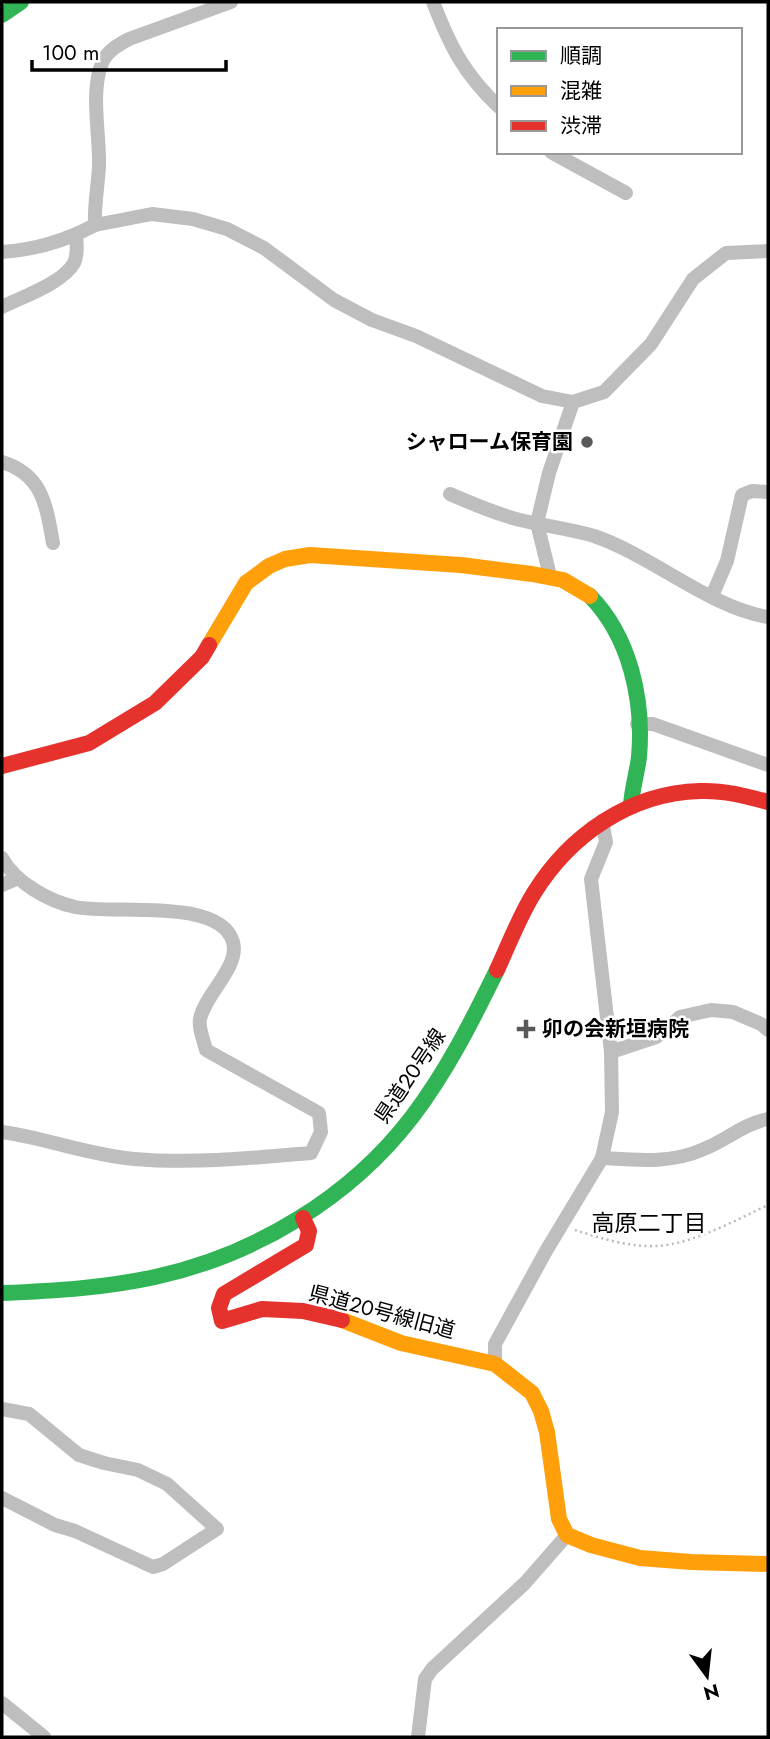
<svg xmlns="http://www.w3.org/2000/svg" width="770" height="1739" font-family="Jost,'Noto Sans JP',sans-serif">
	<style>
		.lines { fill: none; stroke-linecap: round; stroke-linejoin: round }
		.path { stroke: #b9b9b9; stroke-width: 2.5; stroke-dasharray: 2 3.5; stroke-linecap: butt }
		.street { stroke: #bebebe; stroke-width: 14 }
		.fast { stroke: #30b455; stroke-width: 16 }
		.slow { stroke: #ff9f0a; stroke-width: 16 }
		.jam { stroke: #e5322d; stroke-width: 16 }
		.poi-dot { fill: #595959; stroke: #fff; stroke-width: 2.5 }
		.labels { text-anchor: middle; stroke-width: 5; stroke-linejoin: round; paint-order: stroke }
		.poi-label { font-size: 21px; font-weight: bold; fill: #000; stroke: #fff; text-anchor: end }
		.street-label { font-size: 21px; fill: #000; stroke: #fff }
		.neighbourhood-label { font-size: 23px; fill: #000; stroke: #fff }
	</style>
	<rect width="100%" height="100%" fill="#fff"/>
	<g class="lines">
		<path class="path" d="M575,1230c25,8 53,17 80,16 36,-1 81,-26 113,-41"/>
		<g class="street">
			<path d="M433,2c17,44 31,72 66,105"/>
			<path d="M551,152l75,41"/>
			<path d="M95,225l57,-11 41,5 34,10 37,19 70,52 38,20 44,16 126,60 31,6"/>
			<path d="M2,252c33,-2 63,-11 93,-27 -1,-20 3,-39 4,-59 1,-31 -9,-74 3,-103 5,-12 16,-18 27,-24l102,-37"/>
			<path d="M2,307c20,-10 61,-24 72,-44 4,-8 3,-19 2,-28"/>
			<path d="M2,462c41,13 44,43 51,81"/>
			<path d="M450,494c23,10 46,20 70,26 25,6 50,9 74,16 57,19 116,72 174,81"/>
			<path d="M550,576l-13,-53 12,-50 24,-71 31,-10 47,-48 42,-65 33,-26 42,-2"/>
			<path d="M712,596l15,-35 15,-66 10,-4 16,1"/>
			<path d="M637,724h16l115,41"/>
			<path d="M2,858c13,24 46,43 73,49 38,8 145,-10 158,35 7,25 -28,52 -33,77 -2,9 4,22 6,31l113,63 2,19 -10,21c-58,5 -118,11 -177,6 -46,-4 -88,-21 -132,-27"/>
			<path d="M2,885l16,-7"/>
			<path d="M611,1052l45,-15 10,-7 14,-13 31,-7 22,2 28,12 7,6"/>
			<path d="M602,1158c34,2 69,6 102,-9 23,-9 39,-25 64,-30"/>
			<path d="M495,1364v-20l51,-93 56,-93 10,-46 -1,-60 -20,-173 15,-37 -4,-21"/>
			<path d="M2,1409l27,5 50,41 25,8 34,7 29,14 50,45 -54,35 -10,3 -78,-36 -20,-6 -53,-27"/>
			<path d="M2,1703l42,34"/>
			<path d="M418,1737l7,-58 7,-10 93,-86 42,-48"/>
		</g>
		<g class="fast">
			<path d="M2,15l19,-13"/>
			<path d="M590,596c40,41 54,104 49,161 -2,16 -7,32 -8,48"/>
			<path d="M2,1293c52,-2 103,-5 153,-16 100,-22 195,-79 257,-160 35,-46 60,-96 85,-147"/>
		</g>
		<g class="slow">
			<path d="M209,645l37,-62 23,-17 16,-7 25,-4 151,10 71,9 31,6 27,16"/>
			<path d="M342,1320l59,23 94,21 37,29 9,18 6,21 12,87 8,16 24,10 49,13 51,4 77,2"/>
		</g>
		<g class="jam">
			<path d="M2,766l87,-23 66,-40 47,-46 7,-12"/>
			<path d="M497,970c12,-26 22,-53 37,-77 36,-58 96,-100 166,-102 23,-1 46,5 68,11"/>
			<path d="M303,1218l6,13 -3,14 -82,49 -5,14 3,13 40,-12 41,2 39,9"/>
		</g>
	</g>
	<g class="poi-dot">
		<circle cx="587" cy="442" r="7"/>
		<path d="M522.5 1018.5h7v7h7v7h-7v7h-7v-7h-7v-7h7z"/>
	</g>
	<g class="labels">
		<g class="poi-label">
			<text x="573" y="449">シャローム保育園</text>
			<text x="542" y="1036" text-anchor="start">卯の会新垣病院</text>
		</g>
		<g class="street-label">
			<text transform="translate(410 1076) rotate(-56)" y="7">県道20号線</text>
			<text transform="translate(382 1312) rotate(15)" y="7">県道20号線旧道</text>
		</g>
		<g class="neighbourhood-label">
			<text x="649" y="1231">高原二丁目</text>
		</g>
	</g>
	<rect width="770" height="1739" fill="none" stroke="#000000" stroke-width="7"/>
	<rect x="497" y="28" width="245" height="126" fill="#ffffff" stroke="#999999" stroke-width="2"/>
	<rect x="511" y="51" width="35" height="10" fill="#30b455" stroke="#999999" stroke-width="2"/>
	<text x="560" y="63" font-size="21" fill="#000000">順調</text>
	<rect x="511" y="86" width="35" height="10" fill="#ff9f0a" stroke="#999999" stroke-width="2"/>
	<text x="560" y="98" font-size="21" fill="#000000">混雑</text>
	<rect x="511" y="121" width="35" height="10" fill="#e5322d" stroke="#999999" stroke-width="2"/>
	<text x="560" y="133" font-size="21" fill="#000000">渋滞</text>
	<g transform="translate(707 1676) rotate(165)" stroke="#ffffff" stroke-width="5" paint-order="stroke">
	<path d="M0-5L12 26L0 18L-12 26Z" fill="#000000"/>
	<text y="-10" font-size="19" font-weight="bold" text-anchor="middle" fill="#000000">N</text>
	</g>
	<path d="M32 60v10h194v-10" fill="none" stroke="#000000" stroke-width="3.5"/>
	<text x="42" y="60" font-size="21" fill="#000000" stroke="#ffffff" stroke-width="5" paint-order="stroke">100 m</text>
</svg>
